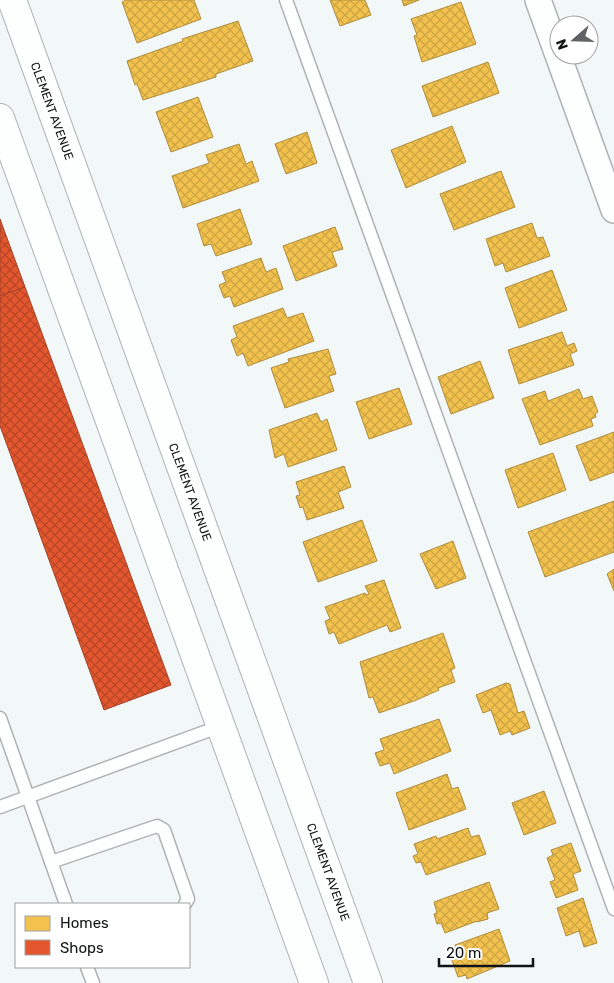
<svg xmlns="http://www.w3.org/2000/svg" width="614" height="983" font-family="Rubik,sans-serif">
	<style>
		.homes { fill: url(#homes-cross-hatch); stroke: #ae8d3d }
		.shops { fill: url(#shops-cross-hatch); stroke: #a54326 }
		.lines { fill: none; stroke-linecap: round; stroke-linejoin: round }
		.service-casing { stroke: #aeb2b3; stroke-width: 15 }
		.minor-casing { stroke: #aeb2b3; stroke-width: 28 }
		.secondary-casing { stroke: #aeb2b3; stroke-width: 30 }
		.service { stroke: #fdfefe; stroke-width: 12 }
		.minor { stroke: #fdfefe; stroke-width: 25 }
		.secondary { stroke: #fdfefe; stroke-width: 28 }
		.labels { text-anchor: middle; stroke-width: 5; stroke-linejoin: round; paint-order: stroke }
		.street-label { font-size: 12px; fill: #111414; stroke: #fff }
	</style>
	<defs>
		<pattern id="homes-cross-hatch" width="8" height="8" patternUnits="userSpaceOnUse" patternTransform="scale(1.25)"><rect width="8" height="8" fill="#f2c14e"/><path d="M0 0l8 8M0 8l8-8" fill="none" stroke="#cea543"/></pattern>
		<pattern id="shops-cross-hatch" width="8" height="8" patternUnits="userSpaceOnUse" patternTransform="scale(1.25)"><rect width="8" height="8" fill="#e4572e"/><path d="M0 0l8 8M0 8l8-8" fill="none" stroke="#b74726"/></pattern>
	</defs>
	<rect width="100%" height="100%" fill="#f2f7f8"/>
	<g class="homes">
		<path d="M126,0h68l7,19 -64,24 -15,-41z"/>
		<path d="M330,0h35l6,15 -31,11z"/>
		<path d="M402,0h17l-15,6z"/>
		<path d="M461,2l15,42 -54,18 -8,-26 3,-1 -6,-16z"/>
		<path d="M238,21l15,40 -37,13v3l-73,23 -6,-16 -2,1 -8,-24 56,-20 -1,-2z"/>
		<path d="M488,62l11,31 -66,24 -11,-31z"/>
		<path d="M198,97l15,40 -42,15 -15,-40z"/>
		<path d="M452,126l14,36 -60,26 -15,-38z"/>
		<path d="M307,132l10,31 -31,11 -11,-30z"/>
		<path d="M239,144l7,20 6,-3 7,20 -76,27 -11,-32 37,-13 -3,-8z"/>
		<path d="M501,171l14,36 -61,23 -14,-36z"/>
		<path d="M240,209l12,35 -36,12 -5,-12 -7,2 -7,-22z"/>
		<path d="M532,223l5,15 6,-1 7,19 -44,16 -3,-9 -8,3 -9,-27z"/>
		<path d="M335,227l8,22 -11,3 5,14 -41,15 -13,-35z"/>
		<path d="M261,258l5,14 10,-4 7,21 -49,18 -4,-11 -6,2 -5,-13 7,-3 -4,-10z"/>
		<path d="M552,270l15,40 -48,18 -14,-40z"/>
		<path d="M283,308l4,10 16,-5 11,28 -66,25 -5,-13 -6,3 -6,-16 6,-3 -4,-11z"/>
		<path d="M562,332l5,14 7,-3 3,8 -7,3 4,11 -55,19 -11,-34z"/>
		<path d="M328,349l8,25 -7,2 5,15 -49,17 -14,-40 18,-6 -1,-3z"/>
		<path d="M480,361l14,37 -43,16 -13,-37z"/>
		<path d="M399,388l13,36 -43,15 -13,-37z"/>
		<path d="M579,389l4,10 9,-3 6,16 -3,2 1,3 -5,2 2,7 -53,19 -18,-46 23,-8 3,10z"/>
		<path d="M317,413l4,9 6,-3 10,31 -49,17 -4,-13 -9,4 -6,-28z"/>
		<path d="M614,432v40l-24,9 -14,-35z"/>
		<path d="M553,453l13,37 -48,18 -13,-38z"/>
		<path d="M344,466l7,21 -13,5 6,16 -37,12 -4,-13 -3,1 -4,-12 4,-1 -4,-13z"/>
		<path d="M614,501v51l-69,25 -17,-45z"/>
		<path d="M362,520l15,41 -59,21 -15,-40z"/>
		<path d="M453,541l13,37 -30,11 -16,-35z"/>
		<path d="M614,569v22l-7,-17z"/>
		<path d="M384,580l17,48 -11,4 -3,-7 -48,19 -5,-12 -5,2 -4,-13 5,-2 -5,-12 40,-14 1,2 3,-1 -4,-8z"/>
		<path d="M443,633l12,35 -4,2 4,12 -17,6 1,2 -25,11 -35,12 -6,-16 -4,1 -9,-36z"/>
		<path d="M506,683l4,1 8,29 6,-2 6,17 -18,7 -2,-4 -10,4 -9,-25 -8,3 -7,-18z"/>
		<path d="M439,719l12,32 -57,23 -4,-11 -10,3 -5,-13 9,-3 -4,-11z"/>
		<path d="M447,774l5,15 6,-2 8,22 -57,21 -13,-37z"/>
		<path d="M544,791l12,32 -32,12 -12,-32z"/>
		<path d="M468,828l3,9 8,-2 7,19 -60,21 -5,-13 -5,1 -3,-7 5,-2 -4,-10 22,-8 1,3z"/>
		<path d="M571,843l10,28 -8,3 5,16 -22,8 -6,-16 5,-2 -8,-22 6,-3 -2,-5z"/>
		<path d="M489,882l10,27 -12,4 1,6 -11,3v-1l-32,12 -4,-10 -4,1 -3,-10 3,-1 -3,-11z"/>
		<path d="M583,898l14,45 -13,4 -5,-16 -13,5 -9,-28z"/>
		<path d="M499,929l11,32 -43,18 -1,-4 -8,2 -9,-25 7,-3 -1,-4z"/>
	</g>
	<g class="shops">
		<path d="M0,219l25,68 -25,9z"/>
		<path d="M25,287l146,398 -67,25 -104,-284v-130z"/>
	</g>
	<g class="lines">
		<defs>
			<g id="service">
				<path d="M286,0l328,909"/>
				<path d="M0,718l66,186"/>
				<path d="M0,807l221,-81"/>
				<path d="M51,862l106,-36 7,4 24,69 -3,5"/>
				<path d="M87,967l6,16"/>
			</g>
			<path id="minor" d="M538,0l76,210"/>
			<g id="secondary">
				<path d="M12,0l356,983"/>
				<path d="M0,118l314,865"/>
			</g>
		</defs>
		<use href="#service" class="service-casing"/>
		<use href="#minor" class="minor-casing"/>
		<use href="#secondary" class="secondary-casing"/>
		<use href="#service" class="service"/>
		<use href="#minor" class="minor"/>
		<use href="#secondary" class="secondary"/>
	</g>
	<g class="labels">
		<g class="street-label">
			<text transform="translate(52 111) rotate(70)" y="4">CLEMENT AVENUE</text>
			<text transform="translate(190 492) rotate(70)" y="4">CLEMENT AVENUE</text>
			<text transform="translate(328 872) rotate(70)" y="4">CLEMENT AVENUE</text>
		</g>
	</g>
	<rect x="15" y="903" width="175" height="65" fill="#ffffff" stroke="#a0a1a1"/>
	<rect x="25" y="916" width="25" height="15" fill="#f2c14e" stroke="#a0a1a1"/>
	<text x="60" y="928" font-size="15" fill="#111414">Homes</text>
	<rect x="25" y="940" width="25" height="15" fill="#e4572e" stroke="#a0a1a1"/>
	<text x="60" y="953" font-size="15" fill="#111414">Shops</text>
	<g transform="translate(574 40) rotate(250)"><circle r="24" fill="#ffffff" stroke="#a0a1a1"/>
	<path d="M0-4L9 19L0 12L-9 19Z" fill="#606364"/>
	<text y="-8" font-size="14" font-weight="bold" text-anchor="middle" fill="#111414">N</text>
	</g>
	<path d="M439 958v8h94v-8" fill="none" stroke="#111414" stroke-width="2.5"/>
	<text x="446" y="958" font-size="15" fill="#111414" stroke="#ffffff" stroke-width="4" paint-order="stroke">20 m</text>
</svg>
